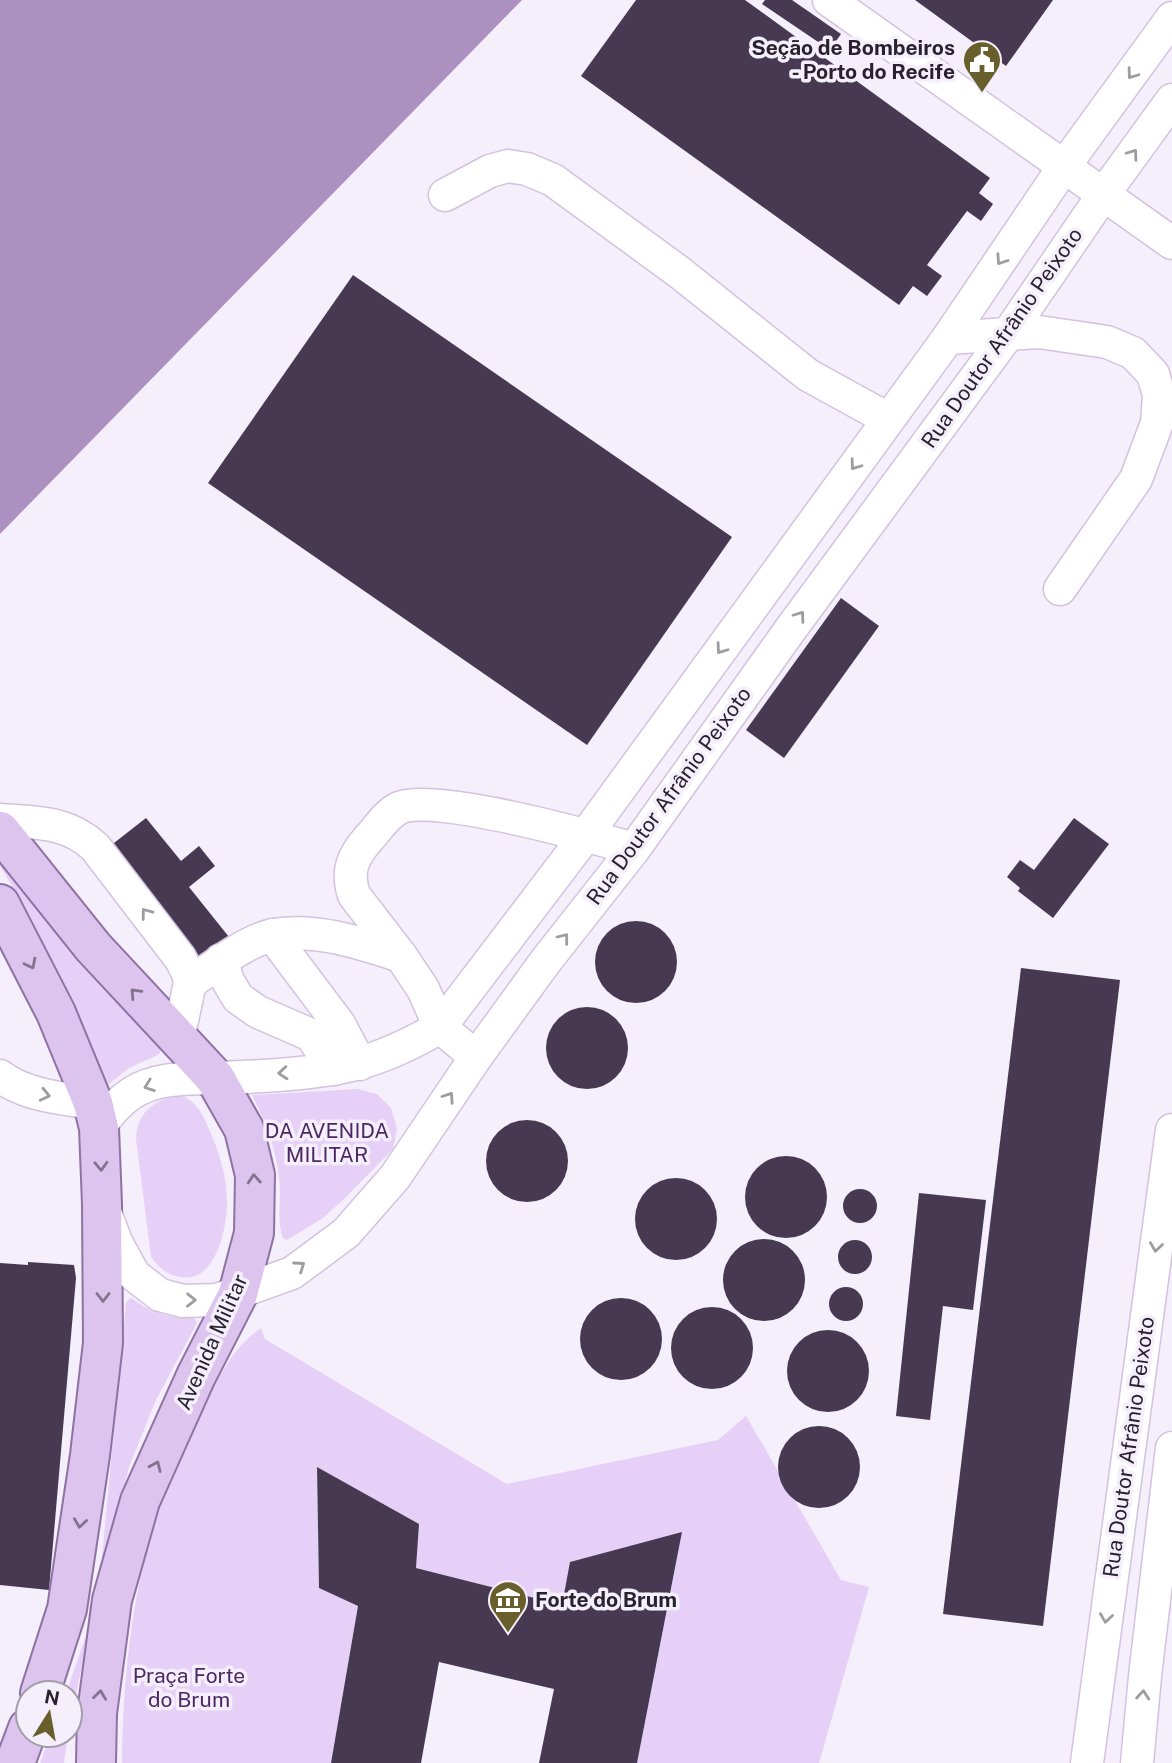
<svg xmlns="http://www.w3.org/2000/svg" width="1172" height="1763" font-family="'Public Sans',sans-serif">
	<style>
		.green { fill: #e6d0f8 }
		.water { fill: #ab90c0 }
		.building { fill: #473952 }
		.lines { fill: none; stroke-linecap: round; stroke-linejoin: round }
		.minor-casing { stroke: #d2c2e0; stroke-width: 35 }
		.major-casing { stroke: #8e72a3; stroke-width: 42 }
		.minor { stroke: #fff; stroke-width: 32 }
		.major { stroke: #dcc4ee; stroke-width: 38 }
		.oneway { stroke: #9f9ca1 }
		.oneway2 { stroke: #82738e }
		.labels { text-anchor: middle; stroke-width: 7; stroke-linejoin: round; paint-order: stroke }
		.poi-label { font-size: 21px; font-weight: bold; fill: #29222e; stroke: #f5eefb; text-anchor: end }
		.street-label { font-size: 21px; fill: #29222e; stroke: #f5eefb }
		.park-label { font-size: 21px; fill: #4c2864; stroke: #f5eefb }
	</style>
	<rect width="100%" height="100%" fill="#f5eefb"/>
	<g class="green">
		<path d="M0,849l160,197 1,5 -3,4 -29,13 -24,19 -75,-171 -30,-50z"/>
		<path d="M358,1089l19,5 14,14 6,21 -4,20 -49,50 -21,19 -36,22 -4,-2c-7,-17 -1,-41 -4,-60 -3,-30 -14,-57 -27,-83z"/>
		<path d="M179,1095c16,4 24,19 30,34 10,23 18,47 18,72 0,27 -11,83 -47,76 -13,-2 -21,-9 -29,-20l-15,-118c1,-26 17,-39 43,-44z"/>
		<path d="M131,1298c21,15 38,20 63,20l3,5 -41,77 -27,67 -44,184 -15,73v-31h-4l25,-72 9,-43 26,-276z"/>
		<path d="M261,1328l4,11 242,145 211,-44 28,-24 95,164 28,7 -50,176h-182l45,-230 -111,29 -9,43 -146,-37 2,-44 -101,-57 2,121 39,18 -27,157h-209c1,-127 22,-258 87,-369 16,-27 26,-47 52,-66z"/>
		<path d="M51,1735h17l-4,28h-24z"/>
	</g>
	<path class="water" d="M0,0h522l-522,534z"/>
	<g class="building">
		<path d="M636,0h109l245,178 -11,15 14,11 -12,17 -14,-10 -40,54 15,11 -15,20 -14,-10 -14,19 -318,-229z"/>
		<path d="M765,0h27l49,34 -11,16 -68,-46z"/>
		<path d="M915,0h138l-47,66z"/>
		<path d="M353,275l379,262 -145,208 -379,-262z"/>
		<path d="M841,598l38,28 -95,132 -38,-28z"/>
		<path d="M146,818l35,43 18,-15 16,20 -26,21 40,50 -33,26 -91,-113z"/>
		<path d="M1074,818l35,26 -56,74 -35,-27 2,-3 -13,-11 13,-17 14,10z"/>
		<circle cx="636" cy="962" r="41"/>
		<path d="M1021,968l99,12 -77,646 -100,-12z"/>
		<circle cx="587" cy="1048" r="41"/>
		<circle cx="527" cy="1161" r="41"/>
		<circle cx="786" cy="1197" r="41"/>
		<circle cx="676" cy="1219" r="41"/>
		<circle cx="860" cy="1206" r="17"/>
		<path d="M919,1193l67,7 -13,110 -30,-4 -13,114 -34,-4z"/>
		<circle cx="764" cy="1280" r="41"/>
		<circle cx="855" cy="1257" r="17"/>
		<path d="M28,1262l46,3 2,13 -27,312 -49,-5v-322l28,2z"/>
		<circle cx="846" cy="1304" r="17"/>
		<circle cx="621" cy="1339" r="41"/>
		<circle cx="712" cy="1348" r="41"/>
		<circle cx="828" cy="1371" r="41"/>
		<circle cx="819" cy="1467" r="41"/>
		<path d="M317,1467l102,57 -3,44 146,37 8,-43 112,-30 -45,231h-98l15,-74 -115,-27 -18,101h-90l27,-157 -39,-18z"/>
	</g>
	<g class="lines">
		<defs>
			<g id="minor">
				<path d="M829,0l343,243"/>
				<path d="M445,195l45,-24 18,-5 19,3 26,11 126,92 129,103 80,44"/>
				<path d="M948,338l91,-6 68,10 26,11 20,21 6,21 -2,28 -21,56 -76,110"/>
				<path d="M0,820c37,3 67,1 95,27l85,111 8,15 2,10 -12,56"/>
				<path d="M272,935l67,89 21,40"/>
				<path d="M221,960l7,21 10,17 20,14 53,23 23,34"/>
				<path d="M190,983c21,-15 59,-44 84,-48 43,-7 87,8 127,21"/>
				<path d="M476,1057l-36,-30 -17,-38 -22,-33 -47,-61c-8,-24 -1,-39 15,-57 9,-10 18,-24 30,-30 33,-16 194,29 235,41"/>
				<path d="M0,1076c27,20 61,22 93,27"/>
				<path d="M99,1128c9,-14 19,-26 33,-35 25,-16 54,-14 82,-15 39,-1 85,-3 123,-10 37,-6 71,-22 103,-41l146,-192 362,-497 117,-173 107,-147"/>
				<path d="M105,1212l11,30 18,33 26,20 23,6 34,-1 75,-27 54,-40 49,-56 81,-120 69,-95 89,-113 156,-219 218,-296 95,-139 69,-95"/>
				<path d="M1087,1763l85,-633"/>
				<path d="M1137,1763l8,-87 27,-228"/>
			</g>
			<g id="major">
				<path d="M0,831l93,116 122,131 29,51 11,46 -1,58 -16,61 -42,82 -56,125 -28,99 -15,113 -1,50"/>
				<path d="M0,904l56,109 37,90 6,25 3,76 1,139 -13,112 -23,154 -27,84"/>
				<path d="M15,1763l13,-35"/>
			</g>
		</defs>
		<use href="#minor" class="minor-casing"/>
		<use href="#major" class="major-casing"/>
		<use href="#minor" class="minor"/>
		<use href="#major" class="major"/>
	</g>
	<defs><path id="oneway-chevron" d="M-2-3.5L2.5 0L-2 3.5" fill="none" stroke-width="1.6" stroke-linecap="round" stroke-linejoin="round" transform="scale(1.75)"/></defs>
	<g class="oneway">
		<use href="#oneway-chevron" transform="translate(1132 74) rotate(126)"/>
		<use href="#oneway-chevron" transform="translate(1133 154) rotate(-54)"/>
		<use href="#oneway-chevron" transform="translate(1001 260) rotate(124)"/>
		<use href="#oneway-chevron" transform="translate(855 465) rotate(126)"/>
		<use href="#oneway-chevron" transform="translate(800 616) rotate(-54)"/>
		<use href="#oneway-chevron" transform="translate(721 649) rotate(126)"/>
		<use href="#oneway-chevron" transform="translate(146 913) rotate(-127)"/>
		<use href="#oneway-chevron" transform="translate(564 938) rotate(-52)"/>
		<use href="#oneway-chevron" transform="translate(283 1073) rotate(175)"/>
		<use href="#oneway-chevron" transform="translate(149 1086) rotate(160)"/>
		<use href="#oneway-chevron" transform="translate(45 1095) rotate(13)"/>
		<use href="#oneway-chevron" transform="translate(449 1097) rotate(-56)"/>
		<use href="#oneway-chevron" transform="translate(1156 1247) rotate(98)"/>
		<use href="#oneway-chevron" transform="translate(300 1266) rotate(-35)"/>
		<use href="#oneway-chevron" transform="translate(191 1300) rotate(1)"/>
		<use href="#oneway-chevron" transform="translate(1106 1618) rotate(98)"/>
		<use href="#oneway-chevron" transform="translate(1143 1695) rotate(-85)"/>
	</g>
	<g class="oneway2">
		<use href="#oneway-chevron" transform="translate(31 964) rotate(63)"/>
		<use href="#oneway-chevron" transform="translate(135 993) rotate(-133)"/>
		<use href="#oneway-chevron" transform="translate(101 1166) rotate(88)"/>
		<use href="#oneway-chevron" transform="translate(254 1179) rotate(-94)"/>
		<use href="#oneway-chevron" transform="translate(103 1297) rotate(90)"/>
		<use href="#oneway-chevron" transform="translate(156 1466) rotate(-66)"/>
		<use href="#oneway-chevron" transform="translate(80 1523) rotate(98)"/>
		<use href="#oneway-chevron" transform="translate(100 1695) rotate(-83)"/>
	</g>
	<defs>
		<symbol id="civic-pin" viewBox="-11 -11 22 30"><path d="M0 17L-7.5 6A9.5 9.5 0 1 1 7.5 6Z" fill="#685f2c" stroke="#f5eefb"/><path d="M-.6-6.5H3V-4.5H.6V-3L4-1V1h2V6H-6V1h2V-1L-.6-3ZM-1.2 2.5V6h2.4V2.5Z" fill="#fff"/></symbol>
		<symbol id="museum-pin" viewBox="-11 -11 22 30"><path d="M0 17L-7.5 6A9.5 9.5 0 1 1 7.5 6Z" fill="#685f2c" stroke="#f5eefb"/><path d="M0-6L6-3V-2H-6V-3ZM-5-1h2V3h-2ZM-1-1h2V3h-2ZM3-1h2V3H3ZM-6 4H6V6H-6Z" fill="#fff"/></symbol>
	</defs>
	<g fill-rule="evenodd">
		<use href="#civic-pin" x="960" y="38" width="44" height="60"/>
		<use href="#museum-pin" x="486" y="1578" width="44" height="60"/>
	</g>
	<g class="labels">
		<g class="poi-label">
			<text x="955" y="55">Seção de Bombeiros<tspan x="955" dy="24">- Porto do Recife</tspan></text>
			<text x="535" y="1607" text-anchor="start">Forte do Brum</text>
		</g>
		<g class="street-label">
			<text transform="translate(1002 338) rotate(-55)" y="7">Rua Doutor Afrânio Peixoto</text>
			<text transform="translate(669 796) rotate(-54)" y="7">Rua Doutor Afrânio Peixoto</text>
			<text transform="translate(212 1342) rotate(-66)" y="7">Avenida Militar</text>
			<text transform="translate(1129 1447) rotate(-82)" y="7">Rua Doutor Afrânio Peixoto</text>
		</g>
		<g class="park-label">
			<text x="327" y="1138">DA AVENIDA<tspan x="327" dy="24">MILITAR</tspan></text>
			<text x="189" y="1683">Praça Forte<tspan x="189" dy="24">do Brum</tspan></text>
		</g>
	</g>
	<g transform="translate(49 1714) rotate(11)"><circle r="33" fill="#f5eefb" stroke="#a39ca9" stroke-width="2"/>
	<path d="M0-5L12 26L0 18L-12 26Z" fill="#685f2c"/>
	<text y="-10" font-size="19" font-weight="bold" text-anchor="middle" fill="#29222e">N</text>
	</g>
</svg>
